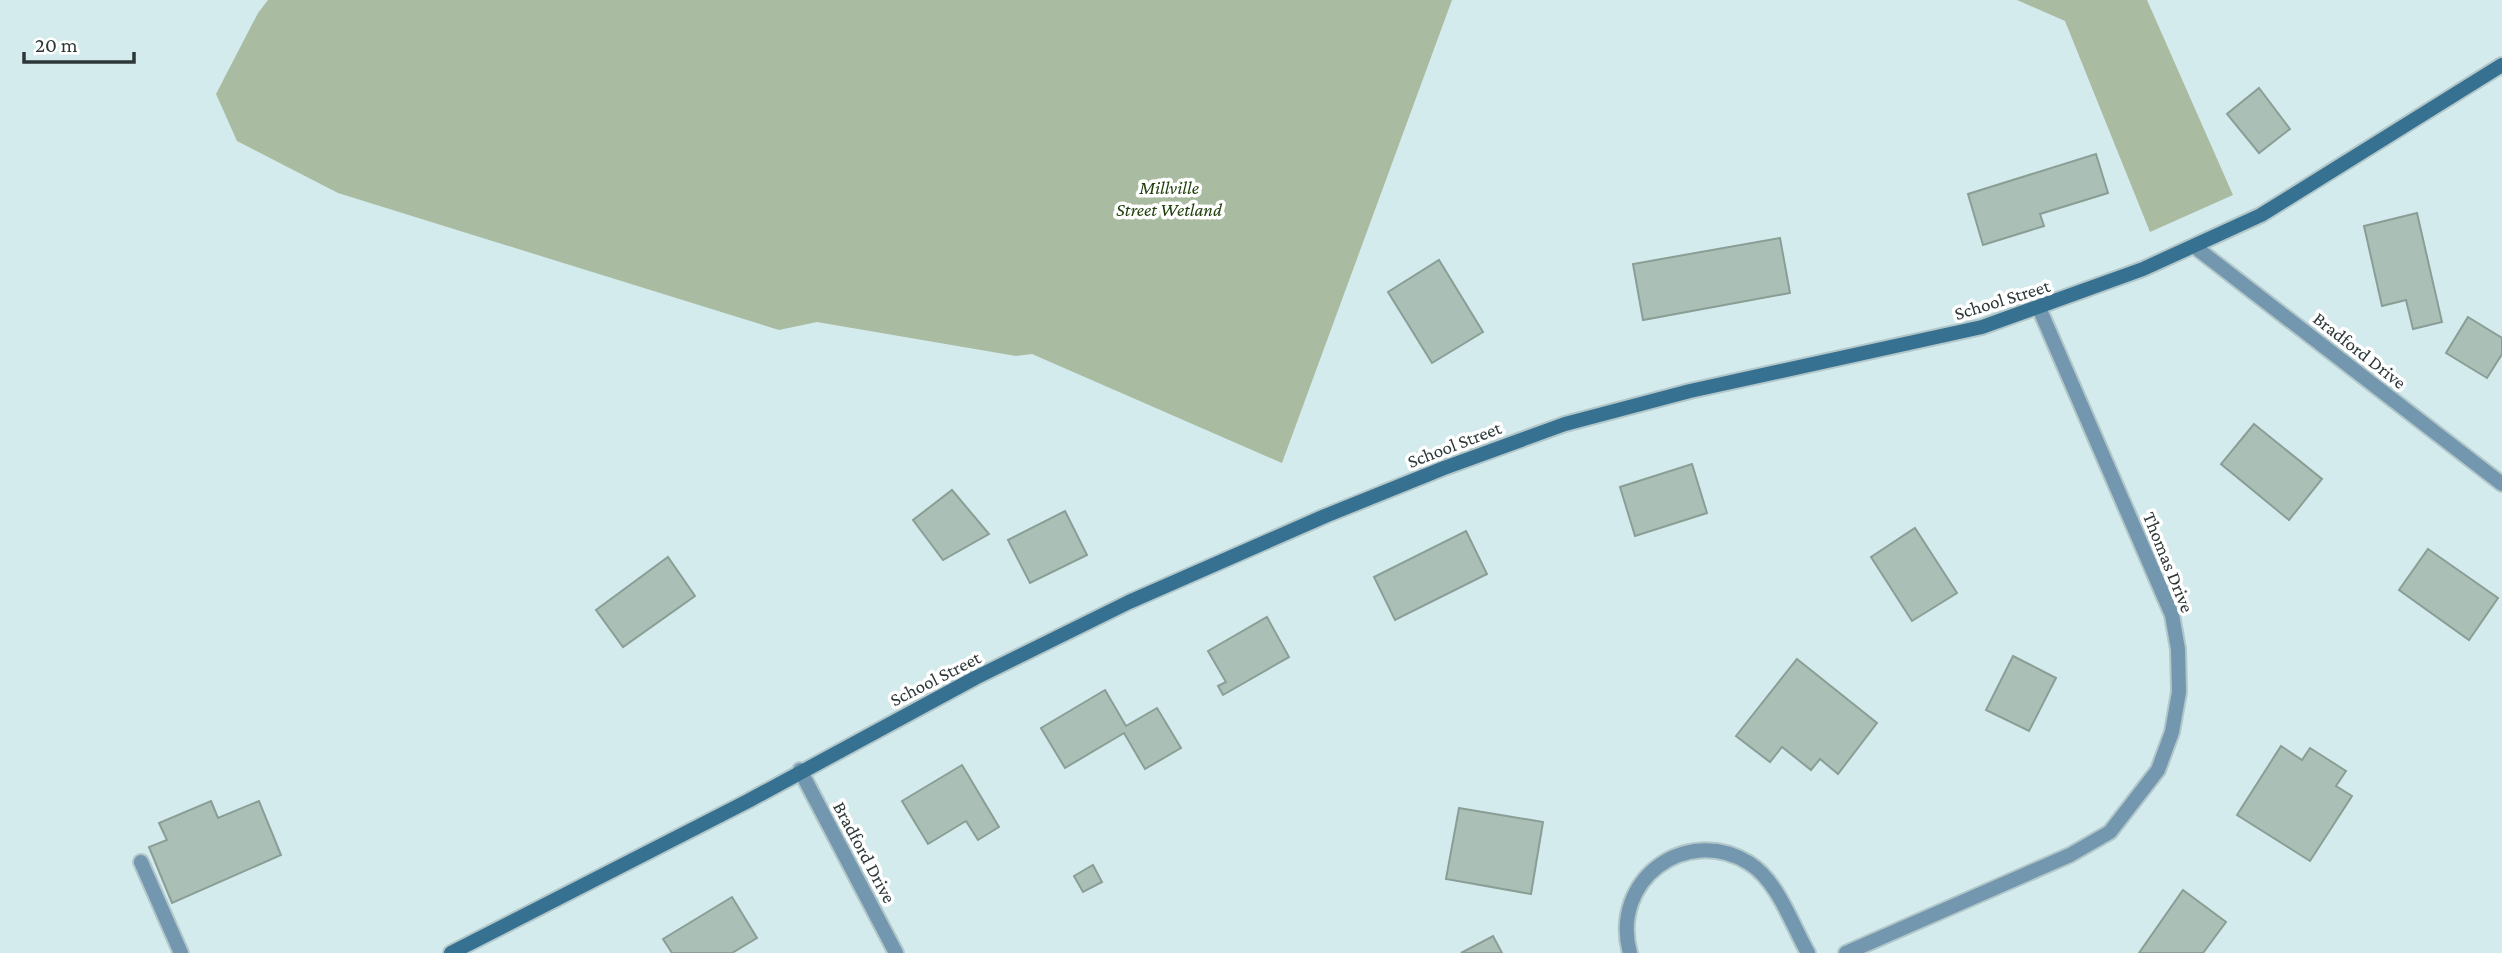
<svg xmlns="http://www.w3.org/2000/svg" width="2502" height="953" font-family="'Crimson Pro',serif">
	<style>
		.green { fill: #a9bba0 }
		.building { fill: #aabfb6; stroke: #8a9e96; stroke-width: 2 }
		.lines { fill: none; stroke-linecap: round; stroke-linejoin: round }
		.lane-casing { stroke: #b2c7c9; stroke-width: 18 }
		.street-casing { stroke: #b2c7c9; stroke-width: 18 }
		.secondary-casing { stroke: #b2c7c9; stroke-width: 18 }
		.lane { stroke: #7397ae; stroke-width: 14 }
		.street { stroke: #7397ae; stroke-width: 14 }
		.secondary { stroke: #377191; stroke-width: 14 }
		.labels { text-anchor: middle; stroke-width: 7; stroke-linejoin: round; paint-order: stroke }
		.park-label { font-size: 19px; font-style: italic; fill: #21400c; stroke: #fff }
		.street-label { font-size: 19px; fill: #2d3737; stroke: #fff }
	</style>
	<rect width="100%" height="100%" fill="#d3ebed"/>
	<g class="green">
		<path d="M268,0h1184l-170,463 -250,-109 -16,2 -199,-34 -38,8 -441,-137 -101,-52 -21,-47 42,-81z"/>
		<path d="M2017,0h130l86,195 -83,37 -85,-211z"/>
	</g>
	<g class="building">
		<path d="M2259,88l31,41 -31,24 -32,-39z"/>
		<path d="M2096,154l12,39 -68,21 4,12 -61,19 -15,-51z"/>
		<path d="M2417,213l25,109 -29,7 -7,-29 -24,6 -18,-80z"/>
		<path d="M1780,238l10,55 -147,27 -10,-56z"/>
		<path d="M1439,260l44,72 -51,31 -44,-71z"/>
		<path d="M2468,317l34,21v16l-15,24 -41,-25z"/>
		<path d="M2254,424l68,55 -33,41 -68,-56z"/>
		<path d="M1692,464l15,49 -72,23 -15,-49z"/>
		<path d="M952,490l37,44 -46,26 -30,-40z"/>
		<path d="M1065,511l22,44 -57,28 -22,-43z"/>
		<path d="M1915,528l42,65 -45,28 -41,-64z"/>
		<path d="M1466,531l21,43 -92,46 -21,-43z"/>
		<path d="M2428,549l70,49 -29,42 -70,-50z"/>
		<path d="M668,557l27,39 -72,51 -27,-37z"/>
		<path d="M1267,617l22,40 -66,38 -5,-9 8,-4 -18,-31z"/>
		<path d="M2013,656l43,22 -27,53 -43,-21z"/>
		<path d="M1797,659l80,64 -39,51 -18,-15 -9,11 -29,-23 -12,15 -34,-26z"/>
		<path d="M1105,690l21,36 31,-18 24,40 -36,21 -21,-36 -59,35 -24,-40z"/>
		<path d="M2281,746l21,14 8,-12 36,23 -10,15 16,10 -42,65 -73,-46z"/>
		<path d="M962,765l37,62 -21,13 -12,-19 -38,23 -26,-43z"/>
		<path d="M211,801l7,17 41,-17 22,54 -109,48 -23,-56 18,-7 -8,-17z"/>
		<path d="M1459,808l84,14 -12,72 -85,-15z"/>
		<path d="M1093,865l9,17 -19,10 -9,-16z"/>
		<path d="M2183,890l43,32 -23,31h-64z"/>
		<path d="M732,897l25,41 -25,15h-60l-9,-14z"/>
		<path d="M1493,936l9,17h-41z"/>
	</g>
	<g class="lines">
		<defs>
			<path id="lane" d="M141,862l40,91"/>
			<g id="street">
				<path d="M2195,247l307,237"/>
				<path d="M800,770l96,183"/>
				<path d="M1630,953c-20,-72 55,-129 119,-90 29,18 43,62 59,90"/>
				<path d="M1846,953l224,-98 40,-23 48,-62 14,-38 7,-40 -1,-43 -6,-34 -133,-307"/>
			</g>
			<path id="secondary" d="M451,953l297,-152 227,-123 154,-76 196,-86 119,-48 121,-44 125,-33 292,-64 161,-58 118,-54 241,-150"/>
		</defs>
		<use href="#lane" class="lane-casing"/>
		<use href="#street" class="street-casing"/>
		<use href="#secondary" class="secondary-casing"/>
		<use href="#lane" class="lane"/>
		<use href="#street" class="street"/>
		<use href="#secondary" class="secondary"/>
	</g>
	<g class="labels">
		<g class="park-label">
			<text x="1169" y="194">Millville<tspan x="1169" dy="22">Street Wetland</tspan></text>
		</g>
		<g class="street-label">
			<text transform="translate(2002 299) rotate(-17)" y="7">School Street</text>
			<text transform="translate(2360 350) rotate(38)" y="7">Bradford Drive</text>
			<text transform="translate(1454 444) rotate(-21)" y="7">School Street</text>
			<text transform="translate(2169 562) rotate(68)" y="7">Thomas Drive</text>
			<text transform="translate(935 678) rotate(-27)" y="7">School Street</text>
			<text transform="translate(865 852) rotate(62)" y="7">Bradford Drive</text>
		</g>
	</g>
	<path d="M24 52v10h110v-10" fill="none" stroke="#2d3737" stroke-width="3.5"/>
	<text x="35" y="52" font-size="21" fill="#2d3737" stroke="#ffffff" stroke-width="5" paint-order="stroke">20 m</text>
</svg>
